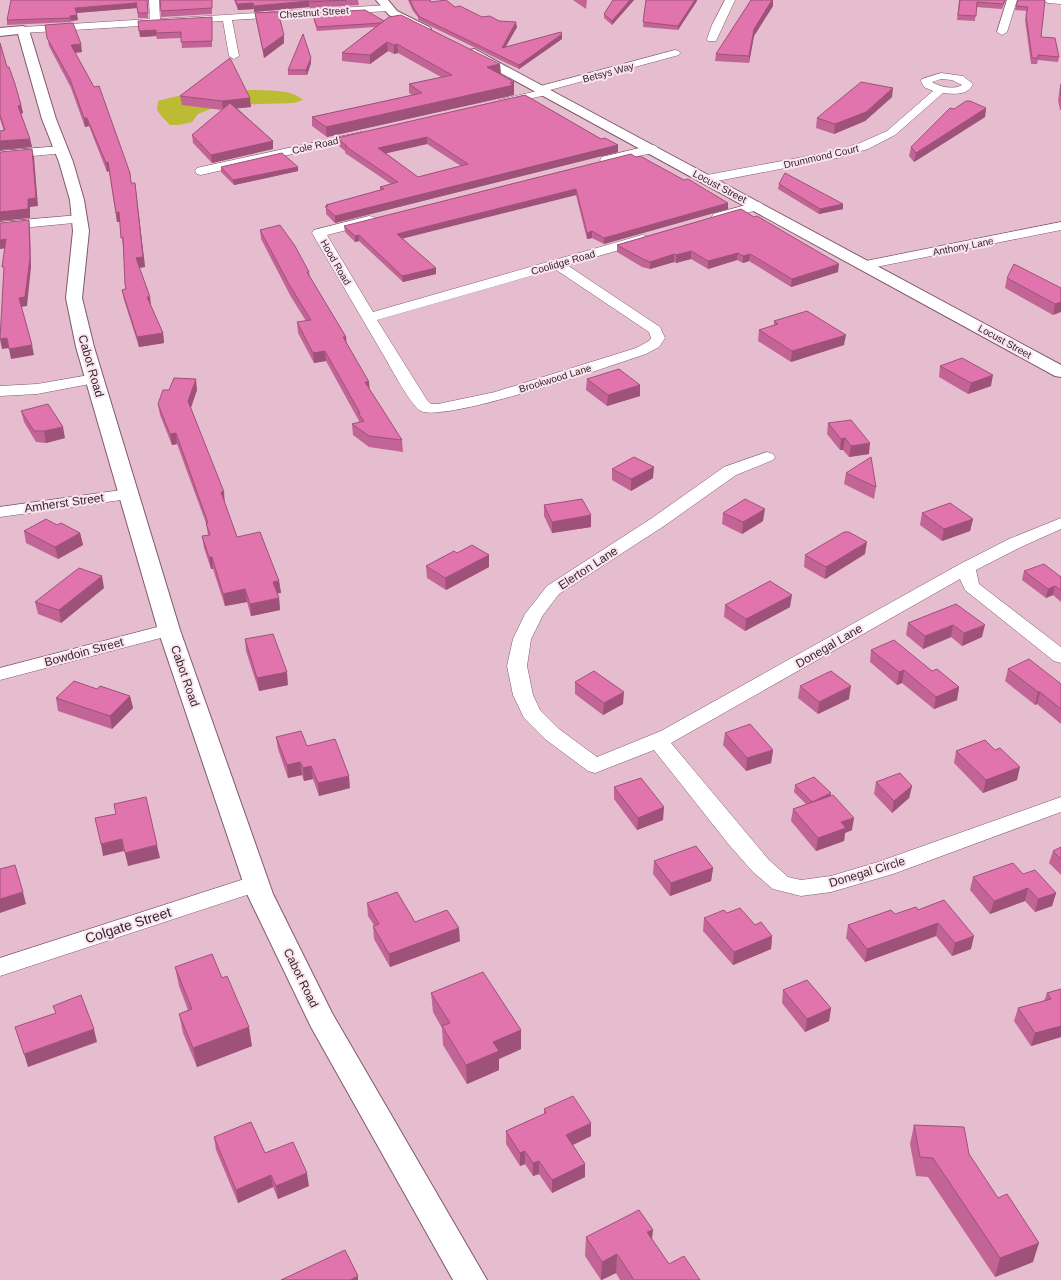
<svg xmlns="http://www.w3.org/2000/svg" width="1061" height="1280" font-family="Helvetica,sans-serif">
	<style>
		.green { fill: #bbbb34 }
		.lines { fill: none; stroke-linecap: round; stroke-linejoin: round }
		.minor-casing { stroke: #7f5a6b; stroke-width: 1 }
		.tertiary-casing { stroke: #7f5a6b; stroke-width: 2 }
		.secondary-casing { stroke: #7f5a6b; stroke-width: 2 }
		.minor { fill: #fff; fill-rule: evenodd }
		.tertiary { fill: #fff; fill-rule: evenodd }
		.secondary { fill: #fff; fill-rule: evenodd }
		.wall { fill: #c26495; fill-rule: evenodd }
		.shaded-wall { fill: #9e5179 }
		.building { fill: #e274ad; stroke: #9e5179; fill-rule: evenodd }
		.labels { text-anchor: middle; stroke-width: 4; stroke-linejoin: round; paint-order: stroke }
		.far-street-label { font-size: 10px; fill: #36262e; stroke: #fae4ed }
		.street-label { font-size: 12px; fill: #36262e; stroke: #fae4ed }
		.near-street-label { font-size: 14px; fill: #36262e; stroke: #fae4ed }
	</style>
	<rect width="100%" height="100%" fill="#e6bccf"/>
	<path class="green" d="M255,90c16,1 36,-1 48,10l-9,3 -65,2 -16,3 -15,6 -6,8 -13,3h-9l-8,-8 -5,-7 1,-9c31,-10 65,-10 97,-11z"/>
	<g class="lines">
		<defs>
			<g id="minor">
				<path d="M149,0h10l1,19 228,-14 5,3 -5,3 -156,9 7,36 -5,3 -5,-3 -6,-35 -200,12 -5,-3 5,-3 127,-8z"/>
				<path d="M725,0h10l-19,41h-8l-1,-2 5,-14z"/>
				<path d="M1007,0h10l-10,32 -5,3 -5,-3z"/>
				<path d="M1043,0h18v4l-13,-1z"/>
				<path d="M675,50l4,1 1,2 -1,2 -129,35 2,2 -2,2 -47,11 -6,-3 2,-2 38,-9 -1,-2 1,-2z"/>
				<path d="M941,73l22,3 10,8c-6,12 -19,10 -30,9l-48,42 -27,14 -31,9 -130,25 -4,-1 -2,-3 2,-3 4,-1 128,-24 25,-8 27,-12 46,-40 -9,-4 -3,-6 1,-2zM941,79l11,1 10,5c-8,5 -22,2 -30,-3z"/>
				<path d="M362,132l4,1 2,2 -2,2 -165,38 -4,-1 -2,-3 2,-3 4,-1z"/>
				<path d="M652,145l4,1 2,3 -2,3 -50,12 -4,-1 -2,-3 2,-3z"/>
				<path d="M61,146l4,1 2,3 -2,3 -65,6v-8z"/>
				<path d="M757,202l4,1 2,3 -2,3 -43,12 -5,-1 -1,-3 1,-3z"/>
				<path d="M79,215l5,1 1,3 -1,3 -84,8v-8z"/>
				<path d="M369,216l5,1 1,3 -1,3 -47,12 46,77 269,-77 5,1 2,3 -2,3 -80,23 93,62 5,11 -6,9 -13,7c-33,11 -201,69 -225,57 -10,-5 -30,-43 -37,-55 -24,-41 -48,-82 -72,-123l2,-3zM555,269l94,63 2,6 -2,3 -13,7 -141,44 -57,12h-7l-4,-4 -50,-80z"/>
				<path d="M1061,222v8l-195,39 -5,-1 -2,-3 2,-3z"/>
				<path d="M95,374l5,2 3,3 -3,3 -63,12 -37,2v-10l37,-2z"/>
				<path d="M767,452l6,2 2,3 -2,3 -37,15 -72,51 -105,68 -16,21 -12,24 -4,27 6,29 7,15 19,19 38,28 64,-26 299,-167 49,-25 52,-21v11l-40,18 -45,23 3,14 82,63v16l-7,-2 -89,-71 -5,-11 -289,164 98,117 19,17 13,3 30,-4 47,-14 183,-65v15l-168,62 -62,18 -30,4 -28,-7 -20,-17 -23,-26 -76,-96 -59,23 -7,-2 -43,-32 -21,-21 -11,-23 -6,-29 6,-27 12,-25 22,-28 105,-68 72,-51z"/>
				<path d="M129,489l6,1 2,4 -2,4 -135,19v-10z"/>
				<path d="M169,624l7,2 2,4 -2,4 -176,46v-12z"/>
				<path d="M257,875l8,2 3,6 -3,6 -265,87v-18z"/>
			</g>
			<path id="tertiary" d="M23,26l4,2 2,2 27,89 17,43 11,38 5,31 -7,67 12,49 86,283 93,264 59,119 155,267h-34l-142,-253 -64,-133 -89,-264 -82,-283 -10,-49 7,-67 -3,-31 -11,-38 -17,-43 -24,-85 -18,2v-8z"/>
			<g id="secondary">
				<path d="M376,0h12l9,11 32,16 2,2 -2,2h-8l-32,-16z"/>
				<path d="M474,49l587,316v12l-6,-1 -585,-320 -2,-3 2,-3z"/>
			</g>
		</defs>
		<use href="#minor" class="minor-casing"/>
		<use href="#tertiary" class="tertiary-casing"/>
		<use href="#secondary" class="secondary-casing"/>
		<use href="#minor" class="minor"/>
		<use href="#tertiary" class="tertiary"/>
		<use href="#secondary" class="secondary"/>
	</g>
	<g class="wall">
		<path d="M160,0h52v14l-51,3z"/>
		<path d="M234,0h124l1,5 -49,3 -1,-1 -55,5v-3l-16,1z"/>
		<path d="M408,0h22l1,2 24,5 27,10 35,10 -12,21 57,-9 -43,30 -101,-49v-3l-5,-6z"/>
		<path d="M573,0h14l-1,9z"/>
		<path d="M613,0h21l-22,25 -8,-7v-4z"/>
		<path d="M646,0h51l-19,30 -35,-3z"/>
		<path d="M751,0h22v6l-19,30 -5,27 -34,-2 1,-7z"/>
		<path d="M959,0h47l-4,9 -26,-2 -1,14 -18,-1z"/>
		<path d="M1045,0l-4,37 18,20 -1,5 -20,-2 -1,4h-6l-6,-44 2,-9 -12,-1 1,-4z"/>
		<path d="M148,3v15h-10l-1,-10 -61,5 2,7 -7,1v1l-64,3v-5z"/>
		<path d="M255,13l29,22v8l-20,15 -8,-38z"/>
		<path d="M312,13l72,8 117,52 -2,1 15,8v13l-187,42 -15,-11v-9l100,-22 -3,-2v-9l32,-7 -43,-24 -4,1 -6,-3 -18,13 -28,-3v-8l33,-26 -58,4 -4,-14z"/>
		<path d="M212,17v30l-30,1 -1,-10 -24,1 -1,-3 -16,1z"/>
		<path d="M45,25l37,27 -7,1 56,130h4l10,84 -6,1 11,29 1,10 12,26 1,10 -25,4 -15,-47 -2,-10 4,-1 -3,-42 -3,-25h-3l-8,-51 -2,1 -18,-46 -4,1 -14,-39 -22,-42z"/>
		<path d="M0,43l7,24 14,38 2,8 -2,1 9,25 2,8 -32,3v-19h4l-4,-12z"/>
		<path d="M230,58l21,49 -14,1 36,33v8l-61,14 -19,-20 -1,-8 30,-25 -40,-5 -2,-9z"/>
		<path d="M311,63l-4,12h-19v-5z"/>
		<path d="M1061,82v28h-1l-2,-10z"/>
		<path d="M525,95l76,44 17,6v7l-283,71 -9,-9v-9l54,-15v-3l11,-3 -46,-31v-2l-7,-6 -1,-7zM427,144l34,22 -43,11 -32,-24z"/>
		<path d="M892,97l-27,24 -31,13 -18,-6 1,-10z"/>
		<path d="M986,108l-1,9 -71,45 -5,-6 2,-9 43,-38z"/>
		<path d="M636,157l48,23 44,23v6l-124,35 -12,-6 -5,1 -11,-44 -173,43 33,36 -33,8 -44,-41 -4,1 -10,-10 -1,-6z"/>
		<path d="M221,167h77v4l-64,14 -13,-13z"/>
		<path d="M779,184l64,25 -24,5 -41,-25z"/>
		<path d="M741,209l97,63 -47,15 -42,-26 -6,2 -6,-3 -29,9 -17,-10 -15,4 -2,-1 -24,7 -8,-2 -25,-15v-7z"/>
		<path d="M260,230l49,42 1,5 36,60v5l24,48 32,50 1,12 -34,-5 -16,-12 -1,-11 7,-2v-1l-33,-60 -12,2 -16,-30 -1,-11 9,-1 -15,-24 -30,-58z"/>
		<path d="M1007,278l54,10 -8,27 -48,-27z"/>
		<path d="M774,321l70,24 -53,17 -33,-21 1,-11 15,-5z"/>
		<path d="M940,366l51,20 -23,8 -29,-17z"/>
		<path d="M587,379l53,6v11l-33,10 -21,-16z"/>
		<path d="M197,390l-6,18 46,129 42,44 2,12h-4l2,5 1,12 -29,6 -4,-14 -22,4 -12,-37h-2l-7,-21 -2,-12 6,-1 -2,-12 -29,-79 -5,1 -12,-30 -2,-11z"/>
		<path d="M21,411l44,27 -19,5 -10,-1 -12,-20z"/>
		<path d="M828,423l41,31 -20,3 -6,-7h-3l-13,-16z"/>
		<path d="M612,469l41,9 -22,13 -19,-11z"/>
		<path d="M846,473l30,14 -2,12 -30,-15z"/>
		<path d="M544,505l47,22 -39,6 -8,-17z"/>
		<path d="M723,513l40,8 -21,13 -20,-10z"/>
		<path d="M922,513l51,6 -3,12 -28,10 -22,-16z"/>
		<path d="M57,525l23,8 3,12 -25,14 -32,-16 -2,-12z"/>
		<path d="M457,553l32,2v12l-43,23 -19,-12 -1,-12z"/>
		<path d="M865,554l-40,25 -21,-12 1,-12z"/>
		<path d="M1024,571l37,6v25l-8,-7 -7,3 -24,-18z"/>
		<path d="M104,588l-43,35 -23,-9 -3,-12z"/>
		<path d="M956,604l26,33 -20,9 -11,-9 -28,12 -17,-14 2,-12z"/>
		<path d="M725,605l65,2 -45,24 -21,-14z"/>
		<path d="M245,639l43,46 -29,6 -13,-40z"/>
		<path d="M871,650l61,21 27,16 -2,13 -23,9 -32,-26 -5,2 -27,-23z"/>
		<path d="M1008,669l53,15v40l-24,-20 -2,1 -30,-24z"/>
		<path d="M575,682l48,22 -20,11 -28,-21z"/>
		<path d="M800,686l49,13 -31,15 -20,-16z"/>
		<path d="M97,689l33,7 3,12 -21,21 -54,-18 -2,-13z"/>
		<path d="M725,733l48,17 -2,13 -25,8 -23,-26z"/>
		<path d="M276,737l31,9 43,42 -31,8 -6,-17 -9,2 -2,-6 -14,3 -10,-29z"/>
		<path d="M995,750l22,30 -34,13 -29,-30 2,-12z"/>
		<path d="M876,782l36,4 -3,12 -17,15 -18,-19z"/>
		<path d="M795,785l36,10 21,35 -7,3 -1,8 -28,10 -25,-30 2,-12 13,-5 -12,-12z"/>
		<path d="M614,787l49,33 -26,10 -23,-31z"/>
		<path d="M1061,847v28l-12,-12 4,-12z"/>
		<path d="M654,861l59,7 -2,13 -41,15 -17,-22z"/>
		<path d="M1023,874l33,19 -4,13 -17,6 -10,-11 -35,13 -20,-24 3,-13z"/>
		<path d="M944,900l27,49 -19,7 -16,-20 -71,26 -19,-24 2,-13 70,-15z"/>
		<path d="M367,903l93,38 -70,26 -16,-28 -1,-13 1,-1 -6,-9z"/>
		<path d="M727,913l28,12 17,11 -1,13 -38,16 -30,-34 1,-13z"/>
		<path d="M175,967l77,79 -55,21 -14,-34 -4,-19 9,-4 -9,-24z"/>
		<path d="M1061,989v48l-30,9 -17,-25 4,-13 26,-7 3,-8z"/>
		<path d="M783,990l48,18 -2,13 -24,11 -23,-29z"/>
		<path d="M431,993l90,37v19l-22,10v11l-32,14 -24,-39 -1,-17 -9,-16z"/>
		<path d="M544,1109l47,27 -18,9 12,19v13l-33,16 -13,-19 -6,2 -8,-12 -5,2 -14,-22v-13l38,-17z"/>
		<path d="M914,1125l55,29 64,108 -38,15 -67,-100 -12,-1 -6,-32z"/>
		<path d="M214,1137l51,16 44,33 -31,13 -5,-12 -35,16 -22,-53z"/>
		<path d="M586,1237l66,2 17,25 31,16h-80l-4,-7 -14,7h-1l-16,-24z"/>
	</g>
	<g class="shaded-wall">
		<path d="M630,0h4l-22,25v-4z"/>
		<path d="M695,0h2v1l-19,29v-4z"/>
		<path d="M772,0h1v6l-19,30 -5,27v-7l5,-27z"/>
		<path d="M309,1v6l-55,5v-6z"/>
		<path d="M136,3l1,5 -61,5 -1,-5z"/>
		<path d="M253,3l1,6 -16,1 -1,-6z"/>
		<path d="M77,15l1,5 -7,1 -1,-5z"/>
		<path d="M516,22l1,5 -15,26v-5z"/>
		<path d="M156,30v6l-16,1 -1,-6z"/>
		<path d="M562,34v5l-43,30v-4z"/>
		<path d="M284,35v8l-20,15 -1,-8z"/>
		<path d="M387,42l1,9 -18,13v-9z"/>
		<path d="M81,44l1,8 -10,1 -1,-8z"/>
		<path d="M397,44l1,9 -4,1v-9z"/>
		<path d="M311,58v5l-4,12 -1,-5z"/>
		<path d="M500,64l1,9 -14,3v-9z"/>
		<path d="M514,82v13l-187,42 -1,-10z"/>
		<path d="M893,88l-1,9 -27,24 -31,13 1,-10z"/>
		<path d="M250,98l1,9 -28,3 -1,-9z"/>
		<path d="M21,105l2,8 -3,1 -2,-8z"/>
		<path d="M986,108l-1,9 -71,45 2,-9z"/>
		<path d="M84,118h3l2,8 -4,1z"/>
		<path d="M427,137v7l-48,11 -1,-7z"/>
		<path d="M30,139l2,8 -32,3v-9z"/>
		<path d="M273,141v8l-61,14 -1,-8z"/>
		<path d="M618,145v7l-283,71v-7z"/>
		<path d="M32,149l2,8 4,49 -8,1v11l-30,3v-9l28,-13z"/>
		<path d="M108,162l1,9 -2,1 -1,-9z"/>
		<path d="M298,167v4l-64,14 -1,-5z"/>
		<path d="M135,183l10,84 -8,1 -1,-10z"/>
		<path d="M576,189v6l-179,45v-6z"/>
		<path d="M728,203v6l-124,35v-6z"/>
		<path d="M843,204v5l-24,5 1,-5z"/>
		<path d="M119,212l1,10h-3l-1,-9z"/>
		<path d="M29,220l1,9 1,38 -4,39 -6,1 -2,-9z"/>
		<path d="M592,231v7l-5,1v-6z"/>
		<path d="M359,235v6l-4,1v-6z"/>
		<path d="M6,239l2,9 -8,1v-9z"/>
		<path d="M691,251v8l-15,4v-8z"/>
		<path d="M738,253l-1,7 -29,9v-8z"/>
		<path d="M674,254v8l-24,7v-7z"/>
		<path d="M750,254l-1,7 -6,2v-7z"/>
		<path d="M839,264l-1,8 -47,15 1,-8z"/>
		<path d="M436,268v6l-33,8 -1,-6z"/>
		<path d="M147,297h3l1,10z"/>
		<path d="M1061,302v10l-8,3 2,-11z"/>
		<path d="M163,333l1,10 -25,4 -2,-10z"/>
		<path d="M846,335l-2,10 -53,17 1,-11z"/>
		<path d="M343,337h3l1,10z"/>
		<path d="M7,338l2,10 -7,1 -2,-10z"/>
		<path d="M32,345l2,10 -23,4 -2,-10z"/>
		<path d="M325,351l1,10 -12,2 -1,-10z"/>
		<path d="M993,375l-2,11 -23,8 3,-11z"/>
		<path d="M196,379l1,11 -8,22 -1,-11z"/>
		<path d="M365,382h4l1,11z"/>
		<path d="M640,385v11l-33,10 1,-11z"/>
		<path d="M63,427l2,11 -19,5 -2,-12z"/>
		<path d="M176,433l1,11 -5,1 -2,-11z"/>
		<path d="M845,438l-2,12h-3l1,-11z"/>
		<path d="M870,443l-1,11 -20,3 2,-11z"/>
		<path d="M654,467l-1,11 -22,13v-12z"/>
		<path d="M221,492h3l1,12z"/>
		<path d="M765,509l-2,12 -21,13 1,-12z"/>
		<path d="M591,515v12l-39,6v-11z"/>
		<path d="M973,519l-3,12 -28,10 2,-12z"/>
		<path d="M80,533l3,12 -25,14 -3,-12z"/>
		<path d="M867,542l-2,12 -40,25 1,-12z"/>
		<path d="M489,555v12l-43,23 -1,-12z"/>
		<path d="M209,557h3l1,12h-2z"/>
		<path d="M102,576l2,12 -43,35 -2,-13z"/>
		<path d="M279,581l2,12 -7,1 -1,-12z"/>
		<path d="M1055,586l-2,9 -7,3 2,-9z"/>
		<path d="M245,589l2,13 -22,4 -2,-12z"/>
		<path d="M792,595l-2,12 -45,24 1,-12z"/>
		<path d="M279,598l1,12 -29,6 -1,-12z"/>
		<path d="M953,625l-2,12 -28,12 2,-13z"/>
		<path d="M985,625l-3,12 -20,9 2,-13z"/>
		<path d="M904,670l-2,13 -5,2 2,-13z"/>
		<path d="M287,672l1,13 -29,6 -2,-13z"/>
		<path d="M851,686l-2,13 -31,15 1,-12z"/>
		<path d="M959,687l-2,13 -23,9 2,-12z"/>
		<path d="M624,692l-1,12 -20,11 1,-12z"/>
		<path d="M1038,692h2l-3,12 -2,1z"/>
		<path d="M130,696l3,12 -21,21 -2,-13z"/>
		<path d="M773,750l-2,13 -25,8 1,-13z"/>
		<path d="M300,762l2,13 -14,3 -1,-13z"/>
		<path d="M311,766l2,13 -9,2 -1,-13z"/>
		<path d="M1020,767l-3,13 -34,13 3,-13z"/>
		<path d="M349,776l1,12 -31,8 -1,-13z"/>
		<path d="M912,786l-3,12 -17,15 2,-12z"/>
		<path d="M831,793l-1,7 -18,2z"/>
		<path d="M664,807l-1,13 -26,10 1,-12z"/>
		<path d="M854,818l-2,12 -7,3 -1,8 -28,10 2,-13 23,-16z"/>
		<path d="M122,839l2,12 -21,5 -2,-12z"/>
		<path d="M157,845l3,13 -32,8 -3,-13z"/>
		<path d="M713,868l-2,13 -41,15 1,-13z"/>
		<path d="M1028,888l-3,13 -35,13 4,-13z"/>
		<path d="M23,892l3,12 -26,9v-14z"/>
		<path d="M1056,893l-4,13 -17,6 3,-13z"/>
		<path d="M938,923l-2,13 -71,26 2,-13z"/>
		<path d="M459,928l1,13 -70,26 -1,-13z"/>
		<path d="M772,936l-1,13 -38,16 1,-13z"/>
		<path d="M974,936l-3,13 -19,7 3,-13z"/>
		<path d="M831,1008l-2,13 -24,11 2,-13z"/>
		<path d="M1061,1026v11l-30,9 4,-13z"/>
		<path d="M249,1027l3,19 -55,21 -4,-19z"/>
		<path d="M94,1029l3,13 -69,25 -4,-13z"/>
		<path d="M521,1030v19l-22,10v11l-32,14 -1,-19 27,-23z"/>
		<path d="M591,1123v13l-25,12v-13z"/>
		<path d="M525,1151v13l-5,2v-13z"/>
		<path d="M539,1161v13l-6,2v-13z"/>
		<path d="M585,1164v13l-33,16v-13z"/>
		<path d="M307,1173l2,13 -31,13 -2,-13z"/>
		<path d="M271,1175l2,12 -35,16 -2,-13z"/>
		<path d="M653,1230l-2,19 -4,-17z"/>
		<path d="M1039,1243l-6,19 -38,15 5,-19z"/>
		<path d="M617,1254l-1,19 -15,7 1,-18z"/>
		<path d="M358,1276v4h-8z"/>
	</g>
	<g class="building">
		<path d="M11,0h136l1,13h-10l-2,-11v1l-61,5 2,7 -7,1v2l-63,2z"/>
		<path d="M160,0h52v8l-51,3z"/>
		<path d="M235,0h112l-38,2v-1l-55,5 -1,-3 -16,1z"/>
		<path d="M410,0h20l1,2 15,-2 9,7 5,-1 22,11 8,-1 9,5 17,1 -14,26 59,-16 1,2 -43,31 -101,-49h1l-6,-9z"/>
		<path d="M613,0h17l-18,21 -8,-7z"/>
		<path d="M646,0h49l-17,26 -35,-4z"/>
		<path d="M751,0h21l-18,29 -5,27 -33,-2z"/>
		<path d="M960,0h45l-2,4 -26,-2 -1,14 -18,-1z"/>
		<path d="M1018,0h27l-4,37 14,1 4,19 -21,-2v3h-6l-6,-43 2,-8 -12,-1z"/>
		<path d="M365,10l19,11 -3,2 -64,4 -5,-14z"/>
		<path d="M278,12l6,23 -21,15 -8,-37z"/>
		<path d="M401,15l99,49 -13,3 27,15 -4,1 4,2 -188,42 -14,-10 110,-24 -13,-9 43,-9 -55,-31 -3,1 -7,-3 -17,13 -28,-2 47,-36z"/>
		<path d="M212,17v24l-31,1v-10l-25,1v-3l-17,1 -1,-10z"/>
		<path d="M73,23l8,21 -10,1 23,42 5,-1 31,87 1,10h4l8,74 -7,1 14,39h-3l16,36 -26,4 -15,-47 4,-1 -1,-5 -2,-47 -2,1 -2,-26 -3,1 -8,-51 -2,1 -19,-45h-3l-14,-39 -23,-41 -2,-13z"/>
		<path d="M303,34l8,24 -5,12h-18z"/>
		<path d="M0,43l7,24h2l6,17 6,21 -3,1 12,33 -30,2v-10l5,-1 -5,-15z"/>
		<path d="M230,58l20,40 -28,3 -42,-5z"/>
		<path d="M861,82l32,6 -27,24 -31,12 -18,-6z"/>
		<path d="M1061,84v12l-1,-5z"/>
		<path d="M525,95l76,44 4,-1 13,7 -283,71 -10,-9 3,-1 -2,-1 58,-16 -4,-2 18,-5 -53,-36h2l-10,-8zM427,137l41,27 -50,13 -40,-29z"/>
		<path d="M966,101h4l16,7 -70,45 -5,-6 39,-39 4,1z"/>
		<path d="M230,103l43,38 -62,14 -19,-20z"/>
		<path d="M32,149l4,49 -8,1v10l-28,3v-60z"/>
		<path d="M282,153l16,14 -65,13 -12,-13z"/>
		<path d="M631,154l5,3 4,-1 44,24 4,-1 40,24 -124,35 -12,-7 -5,2 -11,-44 -179,45 39,34 -34,8 -43,-41 -4,1 -11,-10z"/>
		<path d="M785,173l58,31 -23,5 -41,-25z"/>
		<path d="M741,209l13,8 3,-1 82,48 -47,15 -42,-25 -7,2 -5,-3 -30,8 -17,-10 -15,4 -2,-1 -24,8 -7,-3 -26,-14z"/>
		<path d="M29,220l1,38 -5,39 -6,1 13,47 -23,4 -2,-11 -7,1 4,-72h-2l4,-28 -6,1v-17z"/>
		<path d="M280,225l15,21 14,26h-2l39,65h-3l26,45h-4l37,58 -33,-4 -17,-12 12,-3 -6,-8h2l-35,-62 -12,2 -16,-31 14,-2 -21,-34 -30,-56z"/>
		<path d="M1014,264l47,24v14l-6,2 -48,-26z"/>
		<path d="M807,311l39,24 -54,16 -33,-21 19,-6 -4,-3z"/>
		<path d="M962,358l31,17 -22,8 -31,-17z"/>
		<path d="M619,369l21,16 -32,10 -21,-16z"/>
		<path d="M174,378l22,1 -8,22 36,91h-3l16,45 23,-5 19,49 -6,1 6,16 -29,6 -5,-15 -22,5 -11,-37h-3l-7,-21 8,-1 -4,-12h2l-32,-90 -6,1 -12,-30 5,-14h6z"/>
		<path d="M48,404l15,23 -19,4h-10l-13,-20z"/>
		<path d="M851,420l19,23 -19,3 -6,-8 -4,1 -13,-16z"/>
		<path d="M634,457l20,10 -23,12 -19,-10z"/>
		<path d="M871,457l5,30 -30,-14z"/>
		<path d="M582,499l9,16 -39,7 -8,-17z"/>
		<path d="M745,499l20,10 -22,13 -20,-9z"/>
		<path d="M950,503l23,16 -29,10 -22,-16z"/>
		<path d="M46,519l11,6 4,-2 19,10 -25,14 -31,-16z"/>
		<path d="M844,532h5l18,10 -41,25 -21,-12z"/>
		<path d="M472,545l17,10 -44,23 -19,-12 28,-15 3,2z"/>
		<path d="M1044,564l17,13v13l-6,-4 -7,3 -24,-18z"/>
		<path d="M79,568l23,8 -43,34 -24,-8z"/>
		<path d="M770,581l22,14 -46,24 -21,-14z"/>
		<path d="M956,604l29,21 -21,8 -11,-8 -28,11 -17,-13z"/>
		<path d="M273,634l14,38 -30,6 -12,-39z"/>
		<path d="M894,640l38,31 5,-2 22,18 -23,10 -32,-27 -5,2 -28,-22z"/>
		<path d="M1029,659l32,25v25l-21,-17h-2l-30,-23z"/>
		<path d="M594,671l30,21 -20,11 -29,-21z"/>
		<path d="M831,671l20,15 -32,16 -19,-16z"/>
		<path d="M74,681l23,8 3,-3 30,10 -20,20 -54,-18z"/>
		<path d="M750,724l23,26 -26,8 -22,-25z"/>
		<path d="M301,731l6,15 28,-7 14,37 -31,7 -7,-17 -8,2 -3,-6 -13,3 -11,-28z"/>
		<path d="M985,740l10,10 5,-2 20,19 -34,13 -30,-29z"/>
		<path d="M900,773l12,13 -18,15 -18,-19z"/>
		<path d="M814,777l17,16 -19,9 -17,-17z"/>
		<path d="M641,778l23,29 -26,11 -24,-31z"/>
		<path d="M833,795l21,23 -13,4 5,6 -28,10 -25,-29z"/>
		<path d="M146,797l11,48 -32,8 -3,-14 -21,5 -6,-26 21,-4 -2,-10z"/>
		<path d="M696,846l17,22 -42,15 -17,-22z"/>
		<path d="M1061,847v12l-8,-8z"/>
		<path d="M1013,863l10,11 12,-4 21,23 -18,6 -10,-11 -34,13 -21,-24z"/>
		<path d="M15,865l8,27 -23,7v-30z"/>
		<path d="M397,892l18,30 32,-12 12,18 -70,26 -16,-28 6,-2 -12,-21z"/>
		<path d="M944,900l30,36 -19,7 -17,-20 -71,26 -19,-24 43,-15 4,4 21,-7 2,3z"/>
		<path d="M740,908l15,17 6,-3 11,14 -38,16 -30,-34 20,-8 3,3z"/>
		<path d="M212,954l10,24 5,-2 22,51 -56,21 -14,-34 13,-5 -17,-42z"/>
		<path d="M483,972l38,58 -28,12 6,9 -33,14 -24,-39 8,-3 -19,-30z"/>
		<path d="M807,980l24,28 -24,11 -24,-29z"/>
		<path d="M1061,989v37l-26,7 -17,-25 33,-9 -4,-6z"/>
		<path d="M81,995l13,34 -70,25 -9,-27 41,-14 -3,-7z"/>
		<path d="M573,1096l18,27 -25,12 19,29 -33,16 -13,-19 -6,2 -8,-12 -5,2 -14,-22 40,-18 -2,-4z"/>
		<path d="M251,1122l14,31 28,-11 14,31 -31,13 -5,-11 -35,15 -22,-53z"/>
		<path d="M914,1125l50,2 5,27 29,44 9,-4 32,49 -39,15 -67,-100 -13,-1z"/>
		<path d="M639,1210l14,20 -6,2 22,32 15,-8 16,24h-66l-17,-26 -15,8 -16,-25z"/>
		<path d="M345,1250l13,26 -8,4h-69z"/>
	</g>
	<g class="labels">
		<g class="far-street-label">
			<text transform="translate(314 12) rotate(-4)" y="4">Chestnut Street</text>
			<text transform="translate(608 72) rotate(-15)" y="4">Betsys Way</text>
			<text transform="translate(315 145) rotate(-13)" y="4">Cole Road</text>
			<text transform="translate(821 156) rotate(-13)" y="4">Drummond Court</text>
			<text transform="translate(720 186) rotate(28)" y="4">Locust Street</text>
			<text transform="translate(963 246) rotate(-11)" y="4">Anthony Lane</text>
			<text transform="translate(336 262) rotate(60)" y="4">Hood Road</text>
			<text transform="translate(563 262) rotate(-16)" y="4">Coolidge Road</text>
			<text transform="translate(1005 341) rotate(29)" y="4">Locust Street</text>
			<text transform="translate(555 378) rotate(-17)" y="4">Brookwood Lane</text>
		</g>
		<g class="street-label">
			<text transform="translate(91 366) rotate(74)" y="4">Cabot Road</text>
			<text transform="translate(64 503) rotate(-8)" y="4">Amherst Street</text>
			<text transform="translate(588 568) rotate(-33)" y="4">Elerton Lane</text>
			<text transform="translate(829 646) rotate(-30)" y="4">Donegal Lane</text>
			<text transform="translate(84 652) rotate(-15)" y="4">Bowdoin Street</text>
			<text transform="translate(185 676) rotate(71)" y="4">Cabot Road</text>
			<text transform="translate(867 872) rotate(-17)" y="4">Donegal Circle</text>
			<text transform="translate(301 978) rotate(64)" y="4">Cabot Road</text>
		</g>
		<g class="near-street-label">
			<text transform="translate(128 925) rotate(-18)" y="5">Colgate Street</text>
		</g>
	</g>
</svg>
